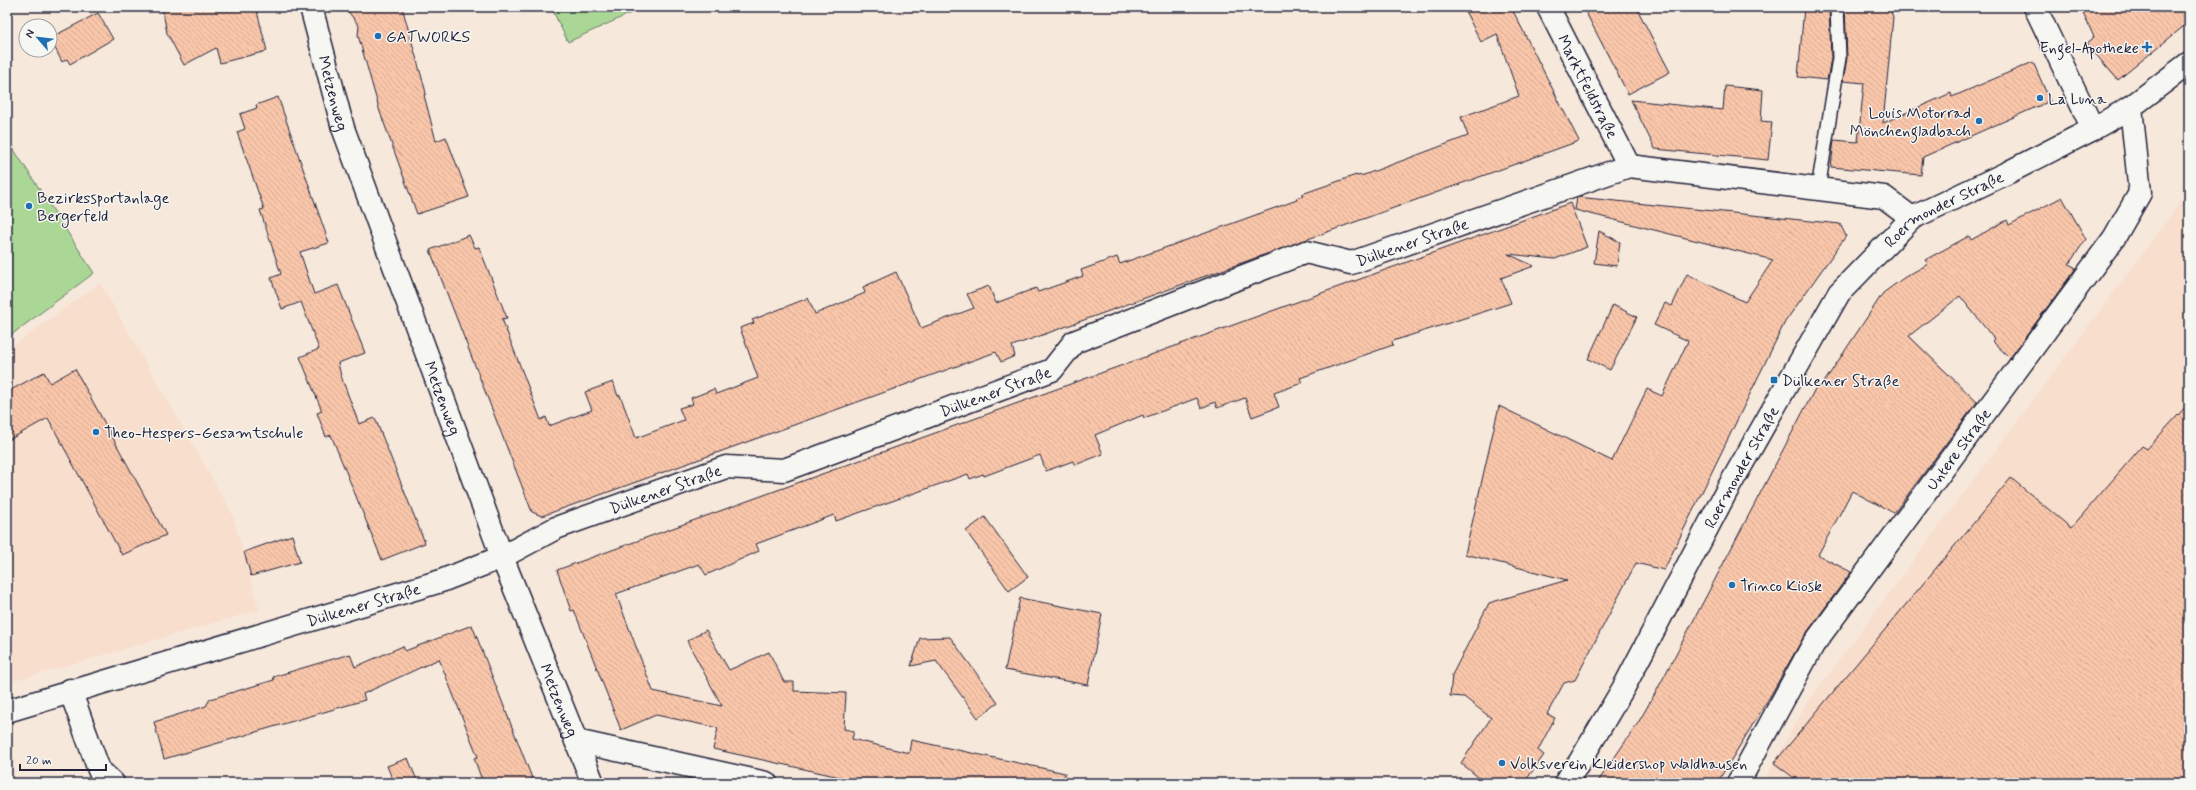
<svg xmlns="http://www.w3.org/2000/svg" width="2196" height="790" font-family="Mynerve,sans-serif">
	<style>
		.built { fill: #f8decd }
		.pitch { fill: #abd796; stroke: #667c68 }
		.building { fill: url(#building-back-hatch); stroke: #22223b }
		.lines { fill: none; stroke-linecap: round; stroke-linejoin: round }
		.service-casing { stroke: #22223b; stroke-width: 16 }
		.minor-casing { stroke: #22223b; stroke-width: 25 }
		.tertiary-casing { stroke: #22223b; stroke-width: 25 }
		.secondary-casing { stroke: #22223b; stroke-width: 25 }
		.service { stroke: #f6f6f2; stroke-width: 13 }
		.minor { stroke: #f6f6f2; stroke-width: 22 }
		.tertiary { stroke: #f6f6f2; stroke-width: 22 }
		.secondary { stroke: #f6f6f2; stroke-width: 22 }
		.poi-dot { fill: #1f6fb2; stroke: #f6f6f2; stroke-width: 1.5 }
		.labels { text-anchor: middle; stroke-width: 3; stroke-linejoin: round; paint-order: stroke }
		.poi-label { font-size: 16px; fill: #22223b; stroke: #f6f6f2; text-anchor: start }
		.street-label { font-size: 16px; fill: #22223b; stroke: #f6f6f2 }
	</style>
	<defs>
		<pattern id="building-back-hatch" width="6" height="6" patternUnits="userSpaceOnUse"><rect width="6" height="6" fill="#f9c6aa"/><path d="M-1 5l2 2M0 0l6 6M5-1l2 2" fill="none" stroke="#d5aa93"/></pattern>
	</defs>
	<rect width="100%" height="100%" fill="#f7e8dc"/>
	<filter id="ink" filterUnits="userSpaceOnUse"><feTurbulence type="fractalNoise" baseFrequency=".025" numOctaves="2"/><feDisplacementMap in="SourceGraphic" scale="8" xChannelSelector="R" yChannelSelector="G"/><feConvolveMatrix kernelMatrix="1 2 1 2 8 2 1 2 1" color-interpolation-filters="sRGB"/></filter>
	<g filter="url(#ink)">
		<g class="built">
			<path d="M2189,191v592h-426l42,-77z"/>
			<path d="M100,283l132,230 27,97 -252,73v-333z"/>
		</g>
		<g class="pitch">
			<path d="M551,7h93l-76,35z"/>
			<path d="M7,139l87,134 -87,65z"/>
		</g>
		<g class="building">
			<path d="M162,7h94l11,44 -47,12 -4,-15 -32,17 -17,-32z"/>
			<path d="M345,7h57l23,82 1,5 -2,1 12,46 10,-4 23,60 -52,17 -37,-102 -22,-77 1,-9z"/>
			<path d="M1463,7h48l68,134 -567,205 3,10 -14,6 -5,-10 -454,164 -10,-4 -102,-262 39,-15 6,13 4,-1 28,71 -5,1 39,101 5,-3 3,9 43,-16 -7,-18 28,-10 5,14 2,-1 16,43 48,-18 -5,-12 14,-4 -2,-6 23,-9 2,5 42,-16 -18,-50 14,-5 -2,-3 56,-22 7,16 50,-21 -2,-6 33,-15 25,56 53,-20 -7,-14 22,-8 7,17 40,-15 2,4 45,-16 -2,-6 36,-13 3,7 177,-64 -1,-2 7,-2 -1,-2 54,-19v1l8,-1 104,-39 -7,-19 58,-21 -22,-62 -16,8z"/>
			<path d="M1583,7h53l34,65 -42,22z"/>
			<path d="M1804,7h25l2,51 -4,22 -29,-3z"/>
			<path d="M1845,7h44l4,10 -10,106 68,-30 1,4 81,-35 17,39 -127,56 -2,18 -90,-8 3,-27 24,2 6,-59 -21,-2 4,-23z"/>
			<path d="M2080,7h109v15l-71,58 -32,-37 8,-6z"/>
			<path d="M98,13l15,26 -43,25 -3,-5 -5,3 -12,-24z"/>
			<path d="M1725,86l38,4 -2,31 11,1 -4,38 -113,-11 -24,-49 92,10z"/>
			<path d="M278,97l51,146 -29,9 14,42 24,-9 27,68 -27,10 3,13 18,48 16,-6 50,125 -43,17 -51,-125 -5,2 -9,-24 5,-2 -22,-54 19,-8 -18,-47 -19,7 -11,-31 10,-4 -21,-64 4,-1 -27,-77 8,-3 -5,-15 17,-6 -1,-3z"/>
			<path d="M1577,197l263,27 6,12 -61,86 -121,248 -28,-7 -61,117 -11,3 -17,31 8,4 -17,32 6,5 -20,28h-39l-24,-20 30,-45 -27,-21 -14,-1 2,-21 37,-72 78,-23 -102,-26 34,-148 113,55 35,-72 15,7 26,-55 -34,-16 11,-22 7,3 15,-32 58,28 28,-42 -198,-50z"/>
			<path d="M2062,197l24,42 -17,25 7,4 -66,90 -18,-17 2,-2 -34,-43 -51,40 68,66 -83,111 -42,-22 -34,64 33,17 -48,66 -31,55 -55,90h-120l41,-60 19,-33 160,-305 4,2 62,-94 22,-16 23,-13 -3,-4 44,-24 2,4 36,-20 2,5z"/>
			<path d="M1570,203l17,44 -32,12 -47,-5 26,12 -33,12 10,25 -115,37 -4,2 1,3 -93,33 2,5 -28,10 5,14 -27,10 -7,-19 -28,10 -2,-6 -14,6 -4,-10 -53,20 -1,-3 -48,20 8,19 -28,11 -2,-4 -27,10 -6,-16 -56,21 -1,-2 -13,5 -2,-5 -132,47 -2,-6 -78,29 3,7 -53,24 -7,-11 -83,30 37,97 69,15 -35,-65 19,-11 23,40 40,-18 15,30h10v9l52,2 -2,36 10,2 -2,8 57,14 2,-13 154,33 -1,10h-197l-154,-34 5,-21 -62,-13 -35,15 -47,-120 -3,1 -14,-41z"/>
			<path d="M1599,231l21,11 -3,24 -23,-3z"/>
			<path d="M1613,305l24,12 -27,53 -22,-11z"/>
			<path d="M75,369l91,166 -44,20 -74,-137 -41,23v-49l37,-20 6,11z"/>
			<path d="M2189,403v380h-388l-27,-20 237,-285 60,50 71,-82 5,3z"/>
			<path d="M985,517l43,60 -19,14 -43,-60z"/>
			<path d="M292,535l8,27 -49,14 -7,-24z"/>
			<path d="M1020,598l82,16 -14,71 -83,-15z"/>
			<path d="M472,625l62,158h-51l-9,-25 4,-1 -39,-98 -76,35 2,6 -201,59 -10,-37 52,-16 4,-7 64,-19 -1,-3 26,-8 51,-15 5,13 48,-21 2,5z"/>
			<path d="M950,637l48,66 -20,15 -42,-57 -25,5 9,-28z"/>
			<path d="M408,758l10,25h-24l-7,-17z"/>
		</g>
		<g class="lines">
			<defs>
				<path id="service" d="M1818,189l21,-131 -2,-51"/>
				<g id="minor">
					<path id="s1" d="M1548,7l81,159"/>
					<path d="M2035,7l58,122"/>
					<path d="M70,690l29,80 14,13"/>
					<path id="s2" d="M7,711l434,-130 61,-24 54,-29 170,-61 58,3 268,-100 22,-28 232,-90 45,11 278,-97 255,31 28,21"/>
					<path d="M576,741l190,42"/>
					<path id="s3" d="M1738,783l75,-138 301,-407 26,-45 -9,-86"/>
				</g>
				<g id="tertiary">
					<path id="s4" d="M1565,783l14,-20 45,-76 102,-195 113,-199 73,-75 97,-46 84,-43 38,-22 58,-44"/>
				</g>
				<g id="secondary">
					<path id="s5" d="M311,7l32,121 159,429 91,226"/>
				</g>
			</defs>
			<use href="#service" class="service-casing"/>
			<use href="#minor" class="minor-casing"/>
			<use href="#tertiary" class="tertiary-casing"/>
			<use href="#secondary" class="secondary-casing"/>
			<use href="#service" class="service"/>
			<use href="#minor" class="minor"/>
			<use href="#tertiary" class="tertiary"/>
			<use href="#secondary" class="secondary"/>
		</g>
	</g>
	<g class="poi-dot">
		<circle cx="378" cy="36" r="4"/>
		<path d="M2145 41h4v4h4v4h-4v4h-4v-4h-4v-4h4z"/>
		<circle cx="2040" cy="98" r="4"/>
		<circle cx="1979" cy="121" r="4"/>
		<circle cx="29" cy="206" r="4"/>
		<rect x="1770" y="376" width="8" height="8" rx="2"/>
		<circle cx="96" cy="432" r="4"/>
		<circle cx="1732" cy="585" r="4"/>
		<circle cx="1502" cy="763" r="4"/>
	</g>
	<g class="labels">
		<g class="poi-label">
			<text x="386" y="42">GATWORKS</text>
			<text x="2139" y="53" text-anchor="end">Engel-Apotheke</text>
			<text x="2048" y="104">La Luna</text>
			<text x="1971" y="118" text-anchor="end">Louis Motorrad<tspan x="1971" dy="18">Mönchengladbach</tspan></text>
			<text x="37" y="203">Bezirkssportanlage<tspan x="37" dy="18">Bergerfeld</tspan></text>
			<text x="1782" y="386">Dülkener Straße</text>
			<text x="104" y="438">Theo-Hespers-Gesamtschule</text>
			<text x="1740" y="591">Trinco Kiosk</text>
			<text x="1510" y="769">Volksverein Kleidershop Waldhausen</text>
		</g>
		<g class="street-label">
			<text dy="6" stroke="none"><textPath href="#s1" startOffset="89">Marktfeldstraße</textPath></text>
			<text dy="6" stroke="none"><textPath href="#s5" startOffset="89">Metzenweg</textPath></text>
			<text dy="6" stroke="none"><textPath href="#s4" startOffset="698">Roermonder Straße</textPath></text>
			<text dy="6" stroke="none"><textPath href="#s2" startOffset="1500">Dülkener Straße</textPath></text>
			<text dy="6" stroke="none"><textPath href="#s2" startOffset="1044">Dülkener Straße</textPath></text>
			<text dy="6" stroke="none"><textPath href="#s5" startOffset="413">Metzenweg</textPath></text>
			<text dy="6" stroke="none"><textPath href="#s3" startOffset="401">Untere Straße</textPath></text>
			<text dy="6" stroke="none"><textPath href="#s4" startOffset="362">Roermonder Straße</textPath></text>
			<text dy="6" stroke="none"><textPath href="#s2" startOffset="696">Dülkener Straße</textPath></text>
			<text dy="6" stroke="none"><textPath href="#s2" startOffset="372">Dülkener Straße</textPath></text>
			<text dy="6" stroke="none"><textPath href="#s5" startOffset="737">Metzenweg</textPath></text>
		</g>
	</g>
	<rect width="2196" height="790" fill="none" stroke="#f6f6f2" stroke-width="24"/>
	<rect x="12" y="12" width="2172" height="766" fill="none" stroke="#22223b" stroke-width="1.5" filter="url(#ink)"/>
	<g transform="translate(38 38) rotate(298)"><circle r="19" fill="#f6f6f2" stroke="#a1a1a9"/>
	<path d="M0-3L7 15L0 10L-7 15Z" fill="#1f6fb2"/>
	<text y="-6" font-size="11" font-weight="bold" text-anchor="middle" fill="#22223b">N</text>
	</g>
	<path d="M20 764v6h86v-6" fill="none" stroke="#22223b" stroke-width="2"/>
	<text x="26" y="764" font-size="12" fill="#22223b" stroke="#f6f6f2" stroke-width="3" paint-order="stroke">20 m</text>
</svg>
